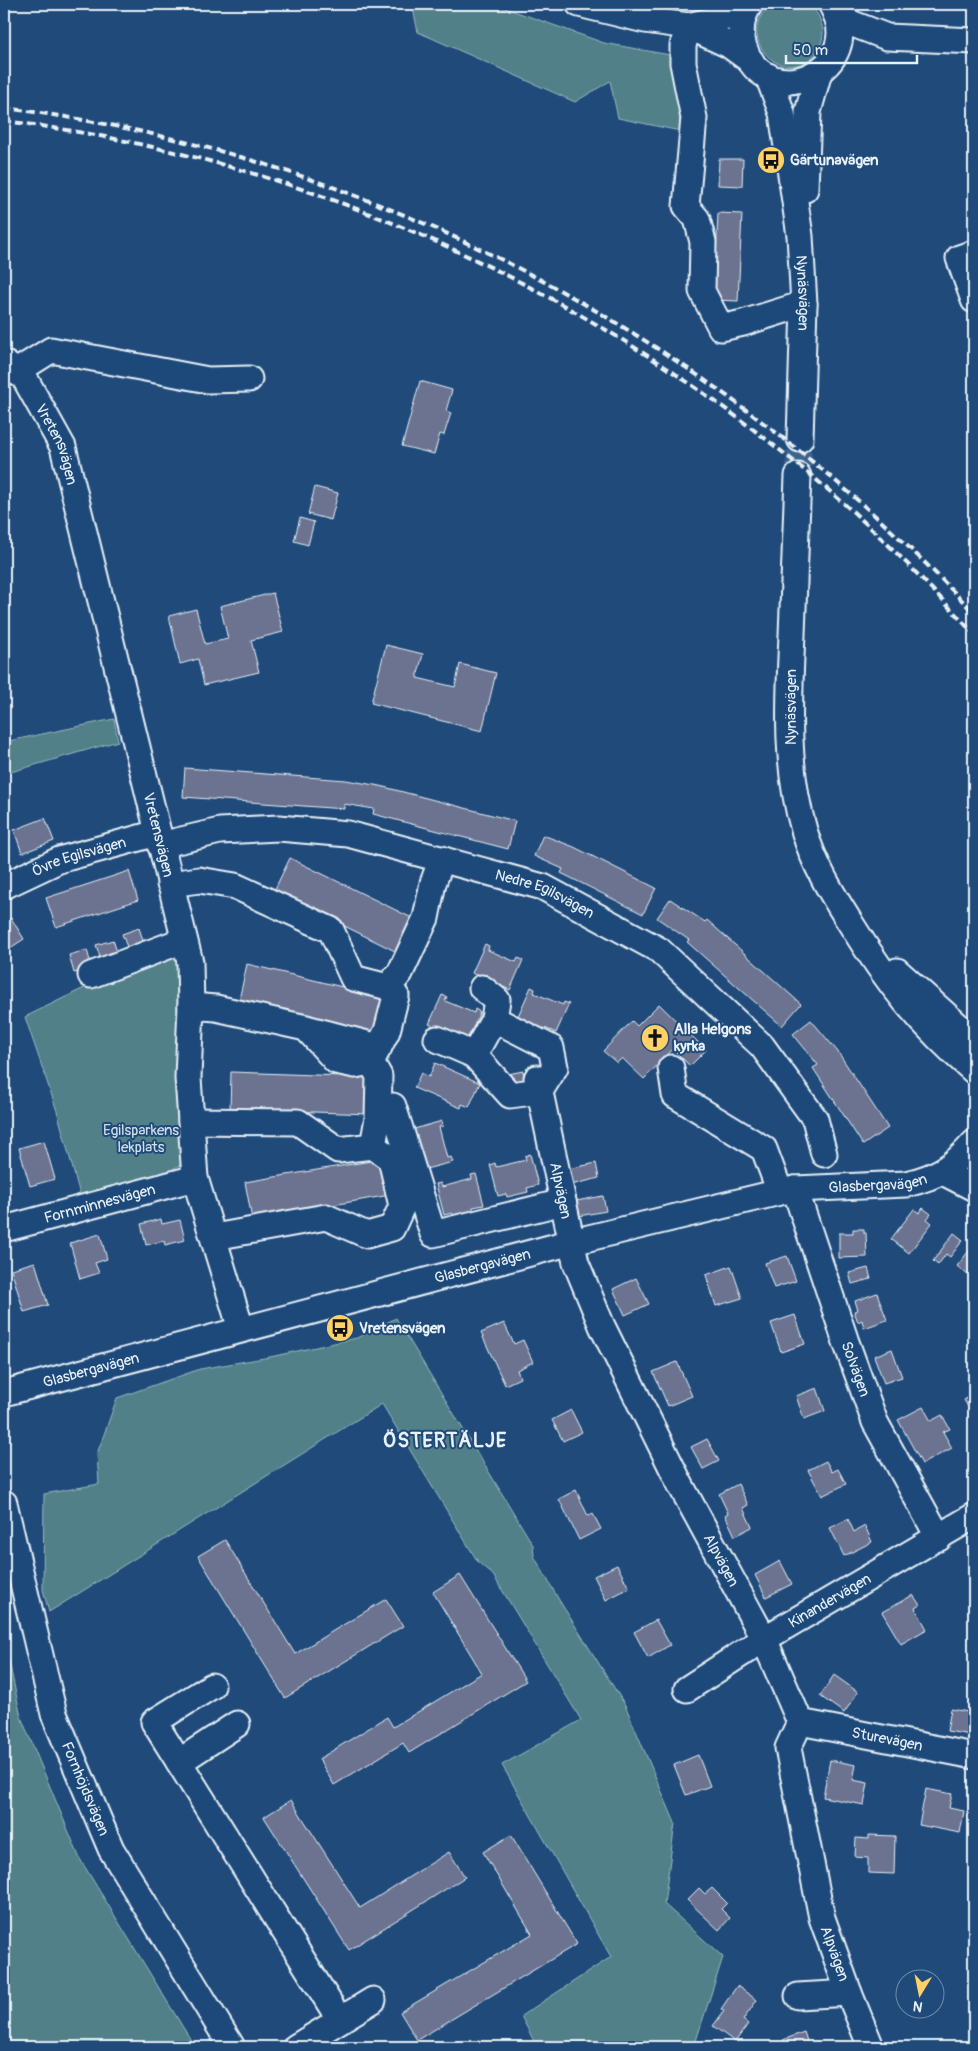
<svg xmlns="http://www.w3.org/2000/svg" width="978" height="2051" font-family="Pangolin,sans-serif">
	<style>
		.green { fill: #518089; stroke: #9cb8c0 }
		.building { fill: #6c7391; stroke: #e8f1f8 }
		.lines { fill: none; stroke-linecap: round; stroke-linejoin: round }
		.minor-tunnel { stroke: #3d638d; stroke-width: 25; stroke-dasharray: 25 12; stroke-linecap: butt }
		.minor-casing { stroke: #e8f1f8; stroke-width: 29 }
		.minor { stroke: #1f4a7a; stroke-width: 25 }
		.rail { stroke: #e8f1f8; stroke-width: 4; stroke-dasharray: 8 4; stroke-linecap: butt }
		.labels { text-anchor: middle; stroke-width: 4; stroke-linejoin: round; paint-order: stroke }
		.poi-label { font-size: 15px; font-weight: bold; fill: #e8f1f8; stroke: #1f4a7a; text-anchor: start }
		.street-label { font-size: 15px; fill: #e8f1f8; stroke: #1f4a7a }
		.park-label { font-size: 15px; fill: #d1e0e7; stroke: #1f4a7a }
		.district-label { font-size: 20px; font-weight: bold; letter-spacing: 1px; fill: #e8f1f8; stroke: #1f4a7a }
	</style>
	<rect width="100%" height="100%" fill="#1f4a7a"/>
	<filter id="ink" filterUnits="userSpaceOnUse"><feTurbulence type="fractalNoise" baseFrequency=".02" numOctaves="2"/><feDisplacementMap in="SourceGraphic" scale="10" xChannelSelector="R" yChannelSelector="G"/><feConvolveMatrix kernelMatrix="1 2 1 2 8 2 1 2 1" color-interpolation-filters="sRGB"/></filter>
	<g filter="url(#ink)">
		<g class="green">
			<path d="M412,4h82l110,39 66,12 9,55 1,21 -62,-13 -8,-37 -35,21 -157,-70z"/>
			<path d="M773,4h34c10,6 15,16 16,28 0,11 -5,21 -13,27 -37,26 -76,-30 -37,-55z"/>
			<path d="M114,719l4,22 -114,33v-32z"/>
			<path d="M175,954l4,37 3,173 -17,9 -83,29 -25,-91 -32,-94 61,-30z"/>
			<path d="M396,1318l137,227 1,11 25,44 66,105 50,118 -11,81 59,53 -29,90h-157l-16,-31 90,-59 -109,-192 79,-45 -88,-145 -15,-13 -96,-158 -333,208 -6,-22 1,-96 55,-10 -2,-30 20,-56 83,-29 70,-12 87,-19z"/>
			<path d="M4,1638l17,79 59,142 115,188h-191z"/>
		</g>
		<g class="building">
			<path d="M719,159h24l-1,27 -24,-1z"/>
			<path d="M718,213l24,1 -4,87 -24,-1z"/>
			<path d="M420,381l32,9 -6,21 5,2 -7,22 -4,-1 -6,20 -32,-8z"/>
			<path d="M315,487l23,6 -7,27 -23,-6z"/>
			<path d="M300,518l14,4 -6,23 -14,-4z"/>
			<path d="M273,593l10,39 -32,8 8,32 -55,13 -6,-26 -18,5 -11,-48 27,-7 9,35 23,-5 -8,-33z"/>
			<path d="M386,645l37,9 -6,24 38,9 5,-23 36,9 -14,58 -111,-28z"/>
			<path d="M185,768l161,12 34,6 135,35 -7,28 -135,-35 1,-5 -30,-5v5l-161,-12z"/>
			<path d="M45,818l9,23 -32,12 -8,-23z"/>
			<path d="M543,835l31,12 82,41 -13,26 -82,-41 2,-4 -29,-13z"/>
			<path d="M290,858l126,62 -17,33 -125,-62z"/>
			<path d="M129,871l9,29 -82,27 -10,-29z"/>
			<path d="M670,899l35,23 2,-2 94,84 -19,22 -95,-84 2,-2 -32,-22z"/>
			<path d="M11,918l13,21 -20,13v-30z"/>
			<path d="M139,928l6,18 -16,6 -7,-18z"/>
			<path d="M113,940l6,18 -17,5 -6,-18z"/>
			<path d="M485,944l4,2 -1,4 28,12 2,-4 5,2 -13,30 -11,-5 -2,4 -25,-16z"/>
			<path d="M87,950l5,18 -18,5 -5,-18z"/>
			<path d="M247,964l137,33 -9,36 -136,-33z"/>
			<path d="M531,987l4,2 -1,4 29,12 1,-3 5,2 -13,29 -11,-5 -1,4 -20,-9 2,-3 -8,-4z"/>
			<path d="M442,995l5,2 -2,4 29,12 1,-4 5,3 -13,29 -38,-17z"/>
			<path d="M659,1004l47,46 -16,16 -17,-17 -29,30 -22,-21 -5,5 -14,-12 29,-30 5,5z"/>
			<path d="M811,1020l27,32 50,76 -25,17 -50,-77 5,-3 -25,-31z"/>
			<path d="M435,1063l45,20 -11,24 -7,-3 -1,4 -47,-20 7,-15 8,4z"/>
			<path d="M523,1071l3,14 -15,4 -3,-15z"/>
			<path d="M231,1072l140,5 -1,37 -140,-5z"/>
			<path d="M442,1121l1,5 -4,1 8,31 4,-1 2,5 -31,8 -11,-40z"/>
			<path d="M44,1141l11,38 -25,7 -11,-38z"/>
			<path d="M530,1154l8,31 -11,3 1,4 -21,5 -1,-3 -8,2 -8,-31 5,-2 1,4 30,-7 -1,-4z"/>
			<path d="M383,1159l7,36 -138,24 -7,-37z"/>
			<path d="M596,1163l3,15 -32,8 -3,-16z"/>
			<path d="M476,1174l8,31 -11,2v4l-20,5 -1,-3 -8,2 -8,-31 5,-1 1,4 30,-8 -1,-4z"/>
			<path d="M603,1196l3,15 -33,6 -2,-15z"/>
			<path d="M923,1208l8,6 -4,5 5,4 -23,30 -18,-14 23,-30 5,4z"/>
			<path d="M161,1219l1,5 18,-4 5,20 -20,5 -1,-4 -18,4 -5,-21z"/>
			<path d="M853,1229h11v4h2l1,24 -28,1v-25h14z"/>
			<path d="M954,1233l9,7 -13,17 -4,-3 -8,11 -5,-4z"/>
			<path d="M100,1234l7,25 -12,4 4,10 -19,6 -10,-36z"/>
			<path d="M972,1247l2,2v31l-17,-14z"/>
			<path d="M787,1256l9,25 -22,7 -9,-25z"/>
			<path d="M35,1262l13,43 -24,7 -13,-43z"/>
			<path d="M731,1266l11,32 -26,8 -10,-31z"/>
			<path d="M868,1268l3,11 -19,5 -3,-11z"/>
			<path d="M636,1278l13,26 -24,11 -12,-26z"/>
			<path d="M877,1293l10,27 -23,8 -2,-8 -4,2 -4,-11 4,-1 -3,-9z"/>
			<path d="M795,1315l10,29 -24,8 -10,-29z"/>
			<path d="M504,1323l10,21 9,-4 10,22 -16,8 3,8 -15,7 -24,-52z"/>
			<path d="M892,1349l10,28 -18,6 -10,-27z"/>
			<path d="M677,1362l15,34 -24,10 -15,-34z"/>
			<path d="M817,1388l8,23 -21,8 -8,-23z"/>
			<path d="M974,1394v23l-10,-17z"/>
			<path d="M923,1407l8,14 11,-6 8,14 -7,3 9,16 -30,16 -24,-44z"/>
			<path d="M571,1410l11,22 -19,9 -11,-21z"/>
			<path d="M707,1439l12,22 -16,8 -12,-22z"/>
			<path d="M826,1461l6,11 6,-3 8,15 -24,12 -14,-26z"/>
			<path d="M738,1484l10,21 -5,3 9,19 -17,9 -10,-21 3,-2 -9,-19z"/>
			<path d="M576,1490l12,26 5,-2 8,15 -22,11 -20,-41z"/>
			<path d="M848,1519l6,13 11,-6 7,16 -28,14 -14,-28z"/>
			<path d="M225,1540l70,114 91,-55 17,27 -118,72 -87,-142z"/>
			<path d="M780,1561l12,23 -26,13 -11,-22z"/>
			<path d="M617,1565l12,23 -23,12 -12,-24z"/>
			<path d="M460,1575l66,106 -117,72 -6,-10 -69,42 -15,-26 68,-42 6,10 89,-54 -49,-81z"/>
			<path d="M913,1595l7,10 -5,3 12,21 -26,15 -19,-32z"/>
			<path d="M656,1620l14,25 -22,13 -14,-26z"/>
			<path d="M834,1675l24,17 -14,21 -24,-17z"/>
			<path d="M951,1709l23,4 -3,22 -24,-4z"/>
			<path d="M698,1755l12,31 -24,9 -12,-30z"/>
			<path d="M830,1760l26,5 -3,15 15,3 -4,22 -41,-8z"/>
			<path d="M926,1789l26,5 -3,14 15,3 -4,22 -41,-8z"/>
			<path d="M291,1800l69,108 89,-56 16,25 -116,73 -85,-133z"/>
			<path d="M511,1835l66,109 -160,96 -17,-28 132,-78 -49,-82z"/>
			<path d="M869,1835l26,1 -1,38 -26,-1v-15l-13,-1 1,-19 13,1z"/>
			<path d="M699,1888l6,6 7,-6 15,15 -6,6 9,9 -11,12 -32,-30z"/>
			<path d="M737,1986l20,14 -14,20 5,4 -13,18 -22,-16 11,-15 -3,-2z"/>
			<path d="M804,2032l5,15h-23l-3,-7z"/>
		</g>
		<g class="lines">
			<path class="minor-tunnel" d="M798,476l2,-37"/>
			<defs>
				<g id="minor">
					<path d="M579,4l66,16 43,6 41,19 22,16"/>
					<path d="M750,4c-9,13 -11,28 -6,43 21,68 127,23 87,-43"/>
					<path d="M836,14l17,10 34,13 87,4"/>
					<path d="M688,26l-5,20v17l11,55 -8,88 11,13 6,23 -1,49 19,37 22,-5 61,-19"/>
					<path d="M688,26l43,-10 15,-7"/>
					<path id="s1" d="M768,76l14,37 18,123 4,68 -4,135"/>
					<path d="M805,189l3,-77 11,-40"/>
					<path d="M974,253l-15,5 15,42"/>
					<path id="s2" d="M4,363l20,14 39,70 127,515 1,44 -3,72 7,100 46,151"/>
					<path d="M16,372l35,-22 157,30 41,-1"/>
					<path d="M798,476c-2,53 -4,106 -6,159 -3,64 -7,132 12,195 10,35 28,64 47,94 37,60 70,101 123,147"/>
					<path id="s3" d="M160,845l60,-14 59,-3 69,6 195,53 116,63 103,96 53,73 9,35"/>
					<path d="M170,884l29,-4 36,6 96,44 22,48 35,9 8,9 -9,35 -16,31 8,14 -1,42 -5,28 18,13 11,47 -10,22 -25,7 -41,-18 -112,20"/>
					<path id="s4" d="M4,886l55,-26 98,-27"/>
					<path d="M897,971l77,69"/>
					<path d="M91,975l93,-35"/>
					<path d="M388,987l12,-14 26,-55 7,-35 9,-24"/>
					<path d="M482,988l15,12 -3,19 -20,36 36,40 30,-4 15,-24 -4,-19 -57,-29"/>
					<path d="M191,1006l25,2 90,20 30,33 19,4 16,-3"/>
					<path d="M306,1028l73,19"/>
					<path d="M437,1039l37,16"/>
					<path d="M671,1068l4,27 89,54 16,43"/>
					<path id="s5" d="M537,1078l39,185 26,63 78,158 84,155 36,83 -12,26 34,170 27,75 22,54"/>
					<path d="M393,1106l40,128 130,-32"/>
					<path d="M191,1121l107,1 40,28 35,-4"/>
					<path d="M943,1172l31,16"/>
					<path id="s6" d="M795,1189l51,153 29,80 64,116"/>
					<path id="s7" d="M4,1229l191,-51"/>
					<path id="s8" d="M4,1393l568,-151 208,-50 15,-3 111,-5c31,-7 47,-17 68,-41"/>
					<path id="s9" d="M4,1503l50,211 57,135 121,198"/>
					<path d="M212,1686l-58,36 186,298"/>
					<path id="s10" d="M687,1689l77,-50 210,-123"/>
					<path id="s11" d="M800,1722l174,34"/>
					<path d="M179,1762l58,-38"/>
					<path d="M798,1996l51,-3"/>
					<path d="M296,2047l77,-47"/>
				</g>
			</defs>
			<use href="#minor" class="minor-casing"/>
			<use href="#minor" class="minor"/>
			<g class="rail">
				<path d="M4,108c372,46 715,233 970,505"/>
				<path d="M4,121c303,37 590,169 822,367 53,45 101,95 148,146"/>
			</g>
		</g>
	</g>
	<defs>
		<symbol id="bus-disc" viewBox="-11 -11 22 22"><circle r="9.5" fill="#ffd166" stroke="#1f4a7a"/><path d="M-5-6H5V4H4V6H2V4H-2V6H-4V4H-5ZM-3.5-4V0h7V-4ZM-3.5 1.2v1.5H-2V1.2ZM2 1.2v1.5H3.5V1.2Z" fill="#111"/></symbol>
		<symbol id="church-disc" viewBox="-11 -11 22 22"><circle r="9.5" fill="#ffd166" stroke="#1f4a7a"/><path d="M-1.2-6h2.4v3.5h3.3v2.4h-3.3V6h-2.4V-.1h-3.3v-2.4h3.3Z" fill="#111"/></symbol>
	</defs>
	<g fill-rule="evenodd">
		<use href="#bus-disc" x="755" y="144" width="32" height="32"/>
		<use href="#church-disc" x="639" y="1022" width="32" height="32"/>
		<use href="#bus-disc" x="324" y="1312" width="32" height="32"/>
	</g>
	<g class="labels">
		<g class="poi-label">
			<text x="790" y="165">Gärtunavägen</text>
			<text x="674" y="1034">Alla Helgons<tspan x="674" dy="17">kyrka</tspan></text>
			<text x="359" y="1333">Vretensvägen</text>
		</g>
		<g class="street-label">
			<text dy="5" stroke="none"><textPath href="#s1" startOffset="221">Nynäsvägen</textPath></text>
			<text dy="5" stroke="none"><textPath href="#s2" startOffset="100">Vretensvägen</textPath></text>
			<text transform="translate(791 707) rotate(-90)" y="5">Nynäsvägen</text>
			<text dy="5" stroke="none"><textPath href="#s2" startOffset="504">Vretensvägen</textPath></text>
			<text dy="5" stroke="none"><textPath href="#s4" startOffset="81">Övre Egilsvägen</textPath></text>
			<text dy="5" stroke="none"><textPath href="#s3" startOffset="396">Nedre Egilsvägen</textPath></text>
			<text dy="5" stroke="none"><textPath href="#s8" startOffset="900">Glasbergavägen</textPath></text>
			<text dy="5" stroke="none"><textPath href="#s5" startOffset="115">Alpvägen</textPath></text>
			<text dy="5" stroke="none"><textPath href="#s7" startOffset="99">Fornminnesvägen</textPath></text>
			<text dy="5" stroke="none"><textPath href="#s8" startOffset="495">Glasbergavägen</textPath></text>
			<text dy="5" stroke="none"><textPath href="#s6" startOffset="190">Solvägen</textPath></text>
			<text dy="5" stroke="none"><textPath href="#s8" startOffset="90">Glasbergavägen</textPath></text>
			<text dy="5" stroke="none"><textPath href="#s5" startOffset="520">Alpvägen</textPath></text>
			<text dy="5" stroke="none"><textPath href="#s10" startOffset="168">Kinandervägen</textPath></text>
			<text dy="5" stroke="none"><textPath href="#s11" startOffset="89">Sturevägen</textPath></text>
			<text dy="5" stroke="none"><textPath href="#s9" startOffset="298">Fornhöjdsvägen</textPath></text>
			<text dy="5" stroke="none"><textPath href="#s5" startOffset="940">Alpvägen</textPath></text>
		</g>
		<g class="park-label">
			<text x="141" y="1135">Egilsparkens<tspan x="141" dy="17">lekplats</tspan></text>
		</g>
		<g class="district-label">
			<text x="445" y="1447">ÖSTERTÄLJE</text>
		</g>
	</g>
	<rect width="978" height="2051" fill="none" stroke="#1f4a7a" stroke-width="20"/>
	<rect x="10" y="10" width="958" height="2031" fill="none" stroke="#e8f1f8" stroke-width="2" filter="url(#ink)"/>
	<g transform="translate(920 1994) rotate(190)"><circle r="24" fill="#1f4a7a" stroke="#6f8dac"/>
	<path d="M0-4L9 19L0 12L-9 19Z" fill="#ffd166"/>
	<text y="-8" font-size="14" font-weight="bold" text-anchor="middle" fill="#e8f1f8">N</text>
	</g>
	<path d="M786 55v8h131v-8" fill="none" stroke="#e8f1f8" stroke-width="2.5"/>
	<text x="793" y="55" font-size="15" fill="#e8f1f8" stroke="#1f4a7a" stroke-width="4" paint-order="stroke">50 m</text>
</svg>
